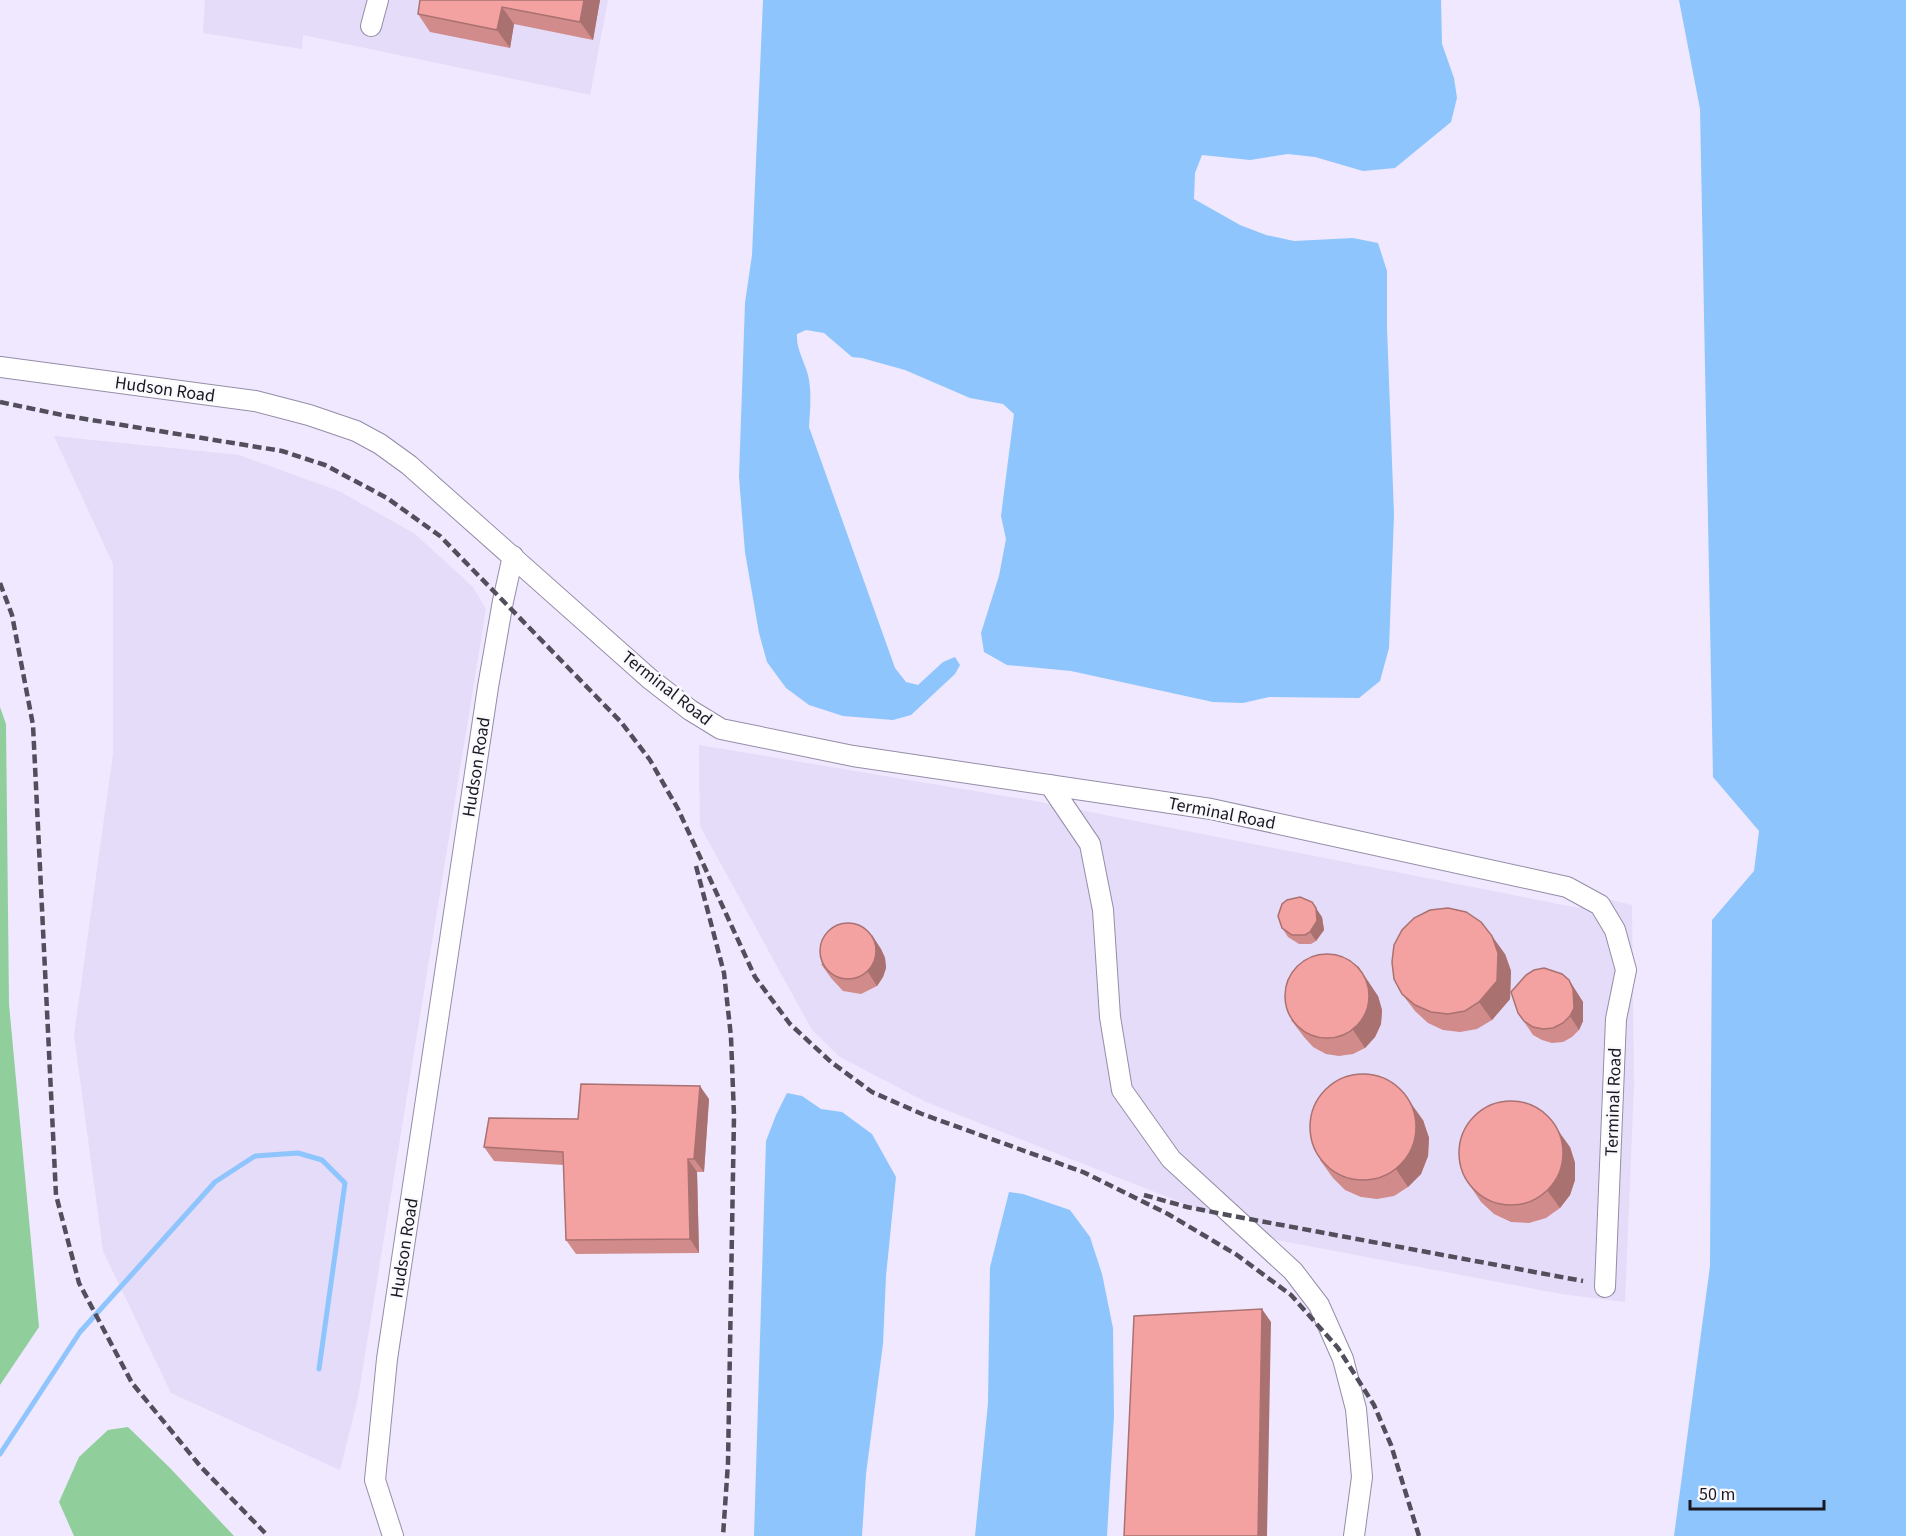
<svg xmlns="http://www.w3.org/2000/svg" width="1906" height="1536" font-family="'Source Sans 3',sans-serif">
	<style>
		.built { fill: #e5dcf9 }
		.forest { fill: #90cf9c }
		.water { fill: #8ec5fc }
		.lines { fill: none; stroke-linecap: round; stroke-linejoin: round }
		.stream { stroke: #8ec5fc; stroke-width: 5 }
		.minor-casing { stroke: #958da7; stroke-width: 22 }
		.minor { stroke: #fff; stroke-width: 20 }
		.rail { stroke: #524e5c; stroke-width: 4.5; stroke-dasharray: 9 4.5; stroke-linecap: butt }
		.wall { fill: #d18b8a }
		.shaded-wall { fill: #aa7171 }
		.building { fill: #f3a2a1; stroke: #aa7171; stroke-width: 1.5 }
		.labels { text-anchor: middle; stroke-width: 5; stroke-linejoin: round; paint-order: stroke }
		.street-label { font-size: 18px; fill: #1b1822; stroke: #faf9fe }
	</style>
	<rect width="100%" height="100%" fill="#efe8ff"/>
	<g class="built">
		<path d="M205,0h403l-18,95 -287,-60 -1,14 -99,-16z"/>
		<path d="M54,436l185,19 100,36 76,43 58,53 13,22 -128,789 -18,72 -169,-77 -68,-142 -29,-216 39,-281v-190z"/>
		<path d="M699,745l330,55 550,108 28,-9 25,6 2,182 -9,215 -64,-8 -284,-54 -351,-138 -86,-45 -28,-27 -112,-204z"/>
	</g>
	<g class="forest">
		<path d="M0,707l6,17 3,280 30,323 -39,58z"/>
		<path d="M128,1427l42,41 64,68h-160l-15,-34 20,-45 29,-27z"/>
	</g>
	<g class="water">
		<path d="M763,0h678l1,44 12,34 3,20 -6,24 -56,46 -32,3 -48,-14 -27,-3 -38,6 -48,-5 -7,18 -1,26 46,26 26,10 28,6 59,-3 25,5 9,28v57l7,187 -5,133 -9,33 -21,17 -90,-1 -26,6 -30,-1 -142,-31 -64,-6 -23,-13 -3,-19 18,-57 7,-37 -5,-23 13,-102 -11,-10 -33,-6 -65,-28 -43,-12 -10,-1 -28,-24 -18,-3 -9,4c-1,15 7,26 11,41 4,17 2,35 1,52l86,241 11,14 12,3 25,-23 12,-5 5,8 -5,9 -44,41 -18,5 -50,-4 -34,-11 -23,-17 -19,-26 -8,-29 -14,-81 -6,-75 6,-174 7,-48z"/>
		<path d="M1679,0h227v1536h-232l36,-270 2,-346 42,-49 5,-40 -46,-54 -13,-668z"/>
		<path d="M787,1093l15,3 19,13 21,3 30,22 24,43 -10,99 -3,68 -17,130 -4,62h-108l12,-395 10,-26z"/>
		<path d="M1009,1192l14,2 47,16 20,27 12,37 11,54 1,88 -7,120h-132l13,-133 2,-136z"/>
	</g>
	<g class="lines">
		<path class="stream" d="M0,1454l80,-122 135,-150 40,-26 43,-3 24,7 23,23 -26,186"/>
		<defs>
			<g id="minor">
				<path d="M371,26l7,-26"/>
				<path d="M0,367l255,34 54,14 47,16 24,13 29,21 241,214 40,31 31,19 132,27 358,53 356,78 33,18 15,25 11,40 -10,49 -11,268"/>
				<path d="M1050,785l40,59 13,66 7,107 12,73 49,69 122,112 26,34 24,54 13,50 6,68 -8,59"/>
				<path d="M393,1536l-18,-56 12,-121 101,-672 15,-86 10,-45"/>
			</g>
		</defs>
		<use href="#minor" class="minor-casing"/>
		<use href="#minor" class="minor"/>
		<g class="rail">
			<path d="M0,402l67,14 215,35 43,14 62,33 53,38 181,186 29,38 28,49 77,168 35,47 41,38 41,30 50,22 161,58 85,42 69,41 54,40 47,53 36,57 17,40 28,91"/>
			<path d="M0,583l12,32 21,110 23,470 23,88 53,100 69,84 67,69"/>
			<path d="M696,866l28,107 7,64 3,79 -6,347 -5,73"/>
			<path d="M1144,1195l43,12 46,9 350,65"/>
		</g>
	</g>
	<g class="wall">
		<path d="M420,0h180l-7,40 -79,-16 -4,24 -80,-16 -12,-18z"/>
		<path d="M1322,917l2,13 -8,11 -5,3h-12l-11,-7 -6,-9z"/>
		<path d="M881,949l4,9 1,10 -3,9 -6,9 -16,8 -18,-3 -12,-13 -10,-14z"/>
		<path d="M1505,954l6,17 -1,28 -18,21 -15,9 -17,3 -17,-2 -15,-7 -13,-12 -13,-17z"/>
		<path d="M1569,980l14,22v19l-4,9 -7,7 -9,5 -11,1 -10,-3 -9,-5 -15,-22z"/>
		<path d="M1378,996l4,14 -1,14 -6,13 -10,11 -12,6 -14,2 -13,-2 -13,-7 -9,-10 -13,-17z"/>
		<path d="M709,1099l-5,73h-7l2,81 -123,1 -10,-14 -2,-75 -70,-4 -10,-14 94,-28z"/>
		<path d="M1423,1120l6,18 -1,18 -7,18 -13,13 -14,9 -17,3 -16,-2 -16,-7 -12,-12 -13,-18z"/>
		<path d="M1570,1147l5,16v17l-5,15 -10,13 -14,10 -17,5 -18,-1 -17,-8 -13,-12 -12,-18z"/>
	</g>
	<g class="shaded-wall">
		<path d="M584,0h16l-7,40 -13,-18z"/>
		<path d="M502,7l12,17 -4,24 -13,-18z"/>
		<path d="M1316,908l6,9 2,13 -8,11 -6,-9z"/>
		<path d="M872,935l9,14 4,9 1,10 -3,9 -6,9 -9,-14z"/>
		<path d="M1492,936l13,18 6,17 -1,28 -18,21 -13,-18z"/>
		<path d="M1358,966l20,30 4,14 -1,14 -6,13 -10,11 -12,-18z"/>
		<path d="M1569,980l14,22v19l-4,9 -9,-14z"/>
		<path d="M700,1086l9,13 -5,73 -10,-13z"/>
		<path d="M1410,1102l13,18 6,18 -1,18 -7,18 -13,13 -12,-18z"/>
		<path d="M1557,1129l13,18 5,16v17l-5,15 -10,13 -13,-18z"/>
		<path d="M688,1159l9,13 2,81 -9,-14z"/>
		<path d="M1262,1309l9,13 -4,214h-9z"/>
	</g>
	<g class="building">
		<path d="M420,0h164l-4,22 -78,-15 -5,23 -79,-16z"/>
		<path d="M1300,897l12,5 4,6 1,13 -7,11 -5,3h-13l-10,-7 -4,-12 4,-12 5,-4z"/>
		<path d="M1448,908l18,4 15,10 11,14 6,17 -1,28 -18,21 -14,9 -17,3 -17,-2 -16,-7 -13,-11 -8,-15 -2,-17 2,-17 8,-15 12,-12 16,-8z"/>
		<circle cx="848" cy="951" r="28"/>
		<circle cx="1327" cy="996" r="42"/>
		<path d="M1544,968l18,6 7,6 4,9 1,19 -4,8 -7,7 -10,5 -10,1 -10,-2 -9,-6 -6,-8 -7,-21 15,-17 8,-5z"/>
		<circle cx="1363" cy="1127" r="53"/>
		<path d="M581,1084l119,2 -6,73h-6l2,80 -124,1 -3,-88 -79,-5 5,-29 89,1z"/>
		<circle cx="1511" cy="1153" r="52"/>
		<path d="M1262,1309l-4,227h-134l10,-220z"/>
	</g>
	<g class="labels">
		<g class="street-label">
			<text transform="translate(165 389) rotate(8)" y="6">Hudson Road</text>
			<text transform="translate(667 688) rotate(38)" y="6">Terminal Road</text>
			<text transform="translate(476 767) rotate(-81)" y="6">Hudson Road</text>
			<text transform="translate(1222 813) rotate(11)" y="6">Terminal Road</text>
			<text transform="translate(1613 1102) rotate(-88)" y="6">Terminal Road</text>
			<text transform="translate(404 1248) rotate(-81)" y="6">Hudson Road</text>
		</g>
	</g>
	<path d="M1690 1500v9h134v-9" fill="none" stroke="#1b1822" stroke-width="3"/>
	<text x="1699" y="1500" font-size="18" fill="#1b1822" stroke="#faf9fe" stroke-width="4.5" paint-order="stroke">50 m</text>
</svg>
